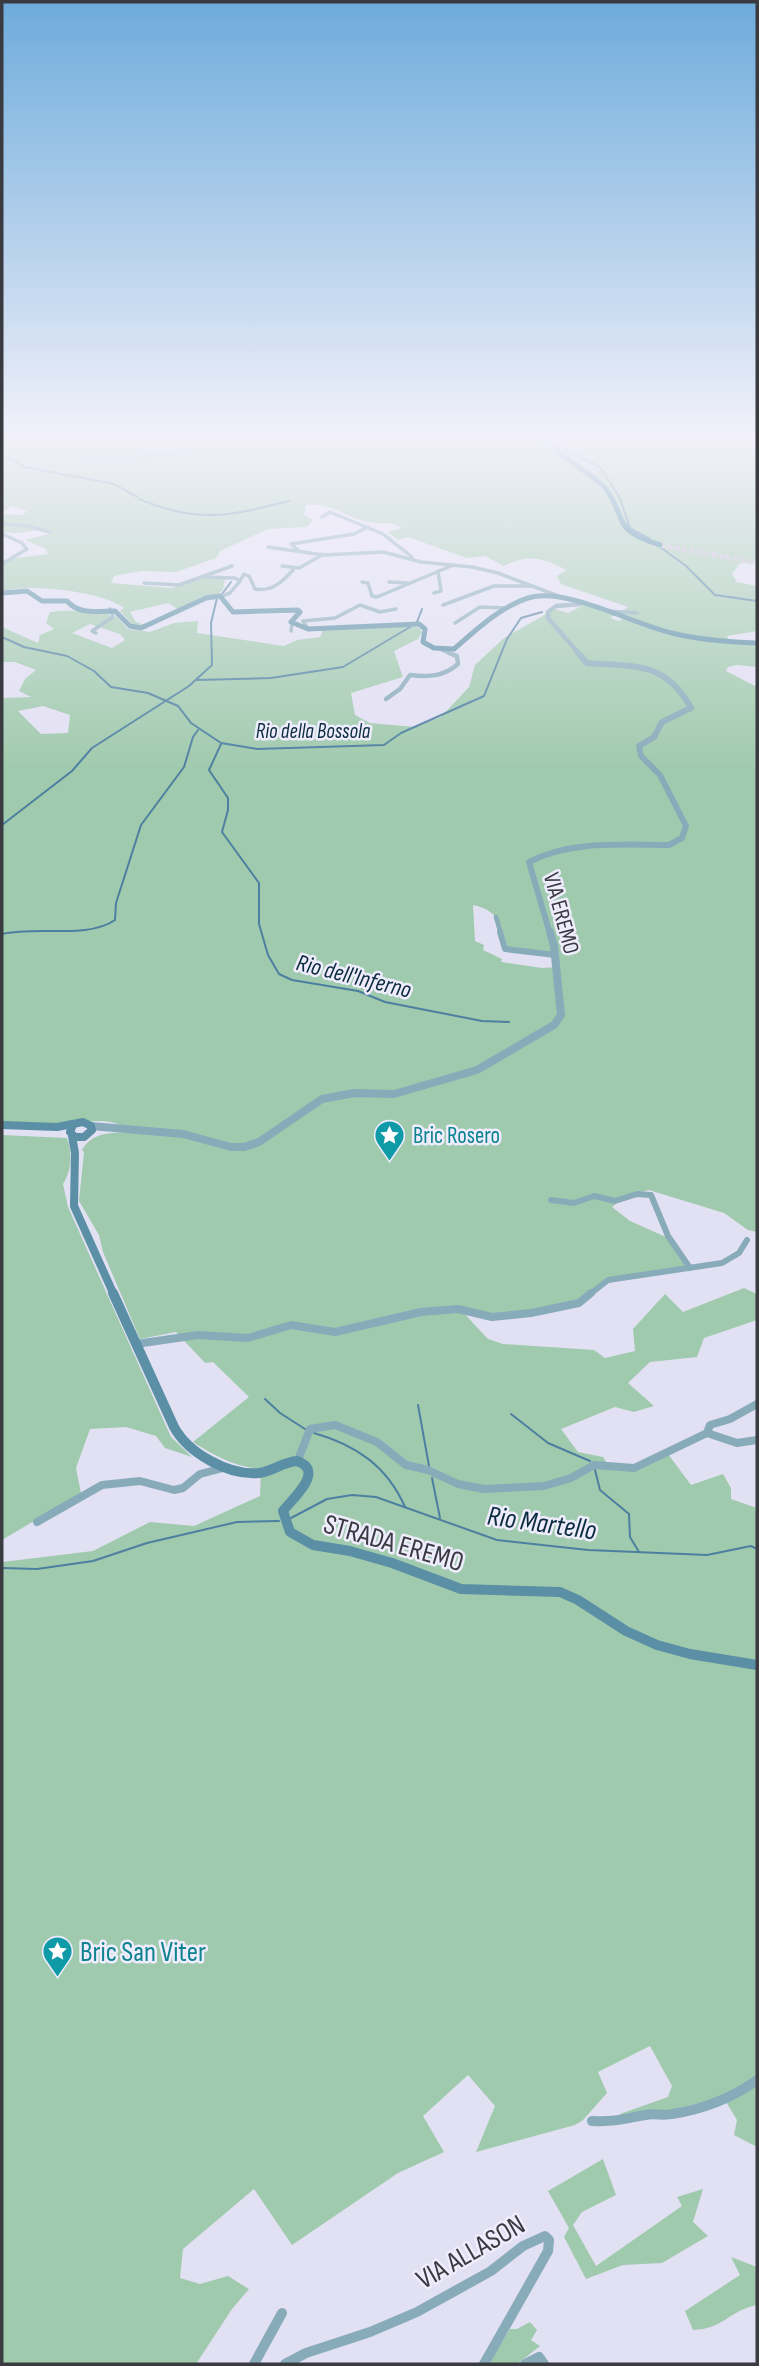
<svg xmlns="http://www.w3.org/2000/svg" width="759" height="2366" font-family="'Sofia Sans Condensed',sans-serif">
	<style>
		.green { fill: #a0caad; fill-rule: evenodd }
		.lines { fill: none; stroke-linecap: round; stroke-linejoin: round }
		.stream { stroke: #4d7fa0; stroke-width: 2 }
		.primary-tunnel { stroke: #c0bfcf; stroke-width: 5; stroke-dasharray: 5 2.5; stroke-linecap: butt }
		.minor-far4 { stroke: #88abba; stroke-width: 3.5 }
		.minor-far3 { stroke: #88abba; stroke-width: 4.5 }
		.minor-far2 { stroke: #88abba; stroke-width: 6 }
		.minor-far1 { stroke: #88abba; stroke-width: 8 }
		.minor { stroke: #88abba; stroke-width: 10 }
		.tertiary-far2 { stroke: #88abba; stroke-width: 4.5 }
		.tertiary-far1 { stroke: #88abba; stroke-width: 6 }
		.tertiary { stroke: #88abba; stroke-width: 8 }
		.secondary-far2 { stroke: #5a8fa5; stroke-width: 5 }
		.secondary-far1 { stroke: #5a8fa5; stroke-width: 8 }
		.secondary { stroke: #5a8fa5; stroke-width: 10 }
		.primary { stroke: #337a95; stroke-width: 5 }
		.labels { text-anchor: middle; stroke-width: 5; stroke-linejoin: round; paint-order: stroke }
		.far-water-label { font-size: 21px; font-style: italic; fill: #0c2d3f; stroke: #efedfd }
		.street-label { font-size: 23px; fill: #3a3a41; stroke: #efedfd }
		.culture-label { font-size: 23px; fill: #0d838f; stroke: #efedfd; text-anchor: start }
		.water-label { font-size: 24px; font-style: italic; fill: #0c2d3f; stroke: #efedfd }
		.near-water-label { font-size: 28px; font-style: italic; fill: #0c2d3f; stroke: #efedfd }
		.near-street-label { font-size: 28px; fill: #3a3a41; stroke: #efedfd }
		.near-culture-label { font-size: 28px; fill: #0d838f; stroke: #efedfd; text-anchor: start }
	</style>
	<rect width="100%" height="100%" fill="#e2e0f3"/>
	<g class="green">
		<path d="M2,438h755v123l-18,3 -7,10 5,8 20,4v45l-30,5 3,8 27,1v22l-20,-2 -9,2 -2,4 31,16v545l-9,-2 -24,-17 -75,-23 -22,5 -15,12 18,14 36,16 19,29 -81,14 -24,20 -44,11 -43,4 -34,-7 29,31 15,5 91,6 11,8 30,-7 -2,-22 32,-35 18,18 61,-24 13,6v26l-53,18 -7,19 -47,5 -22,21 26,23 -20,6 -19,-5 -54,22 17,23 25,5 8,12 15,1 42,-16 23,31 32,-11 8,14v11l26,9v639l-23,-12 3,-15 -14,-23 -56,14 -46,7 -1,-4 48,-17 4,-11 -22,-40 -52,26 9,21 -24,27 -8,5 -99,27 19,-46 -27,-31 -45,41 21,36 -46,21 -106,72 -38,-56 -71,60 -3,29 20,6 28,-8 21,13 -17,20 -36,55h-194v-802l91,-11 57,-29 44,4 66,-30 1,-27c-26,-2 -46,-13 -68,-27l56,-45 -36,-35 -8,1 -29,-31 -36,7 -37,-87 -4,-17 -20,-34 5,-49 -2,-2c12,-20 33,-17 54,-17 -29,-18 -42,-11 -74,-8 -19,2 -41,-2 -60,-2v-425l29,-1 -12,-6 6,-12 11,-9 -21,-8h-13v-35l36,16 2,-8 14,-6 -8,-6 4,-11c19,-3 38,0 57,-1l3,5 7,1 11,12 22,3 24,-9 24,-2 -1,12 87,13 13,-6 23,-3 3,-7 85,-4 11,2 3,4 -4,7 -24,12 9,26 -52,16 4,22 15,8 45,4 26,-10 28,-30 6,-22 29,-27 51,-29 13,4 16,-8 31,10 -5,3 9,3 8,-5 -8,-3 9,-6 -67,-23 -4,-8 9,-6c-22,-13 -40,-16 -62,-4l-19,-10 -18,2 -59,-21 -10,3 -10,-8 13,-4c-12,-8 -19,-3 -32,-6 -26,-4 -33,-20 -63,-17l-2,10 9,5 -6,7 -39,2 -48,22 -4,7 -40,14 -35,-1 -27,5 -3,7 61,5 30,-10 23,1 -2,11 -5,4 -39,16 -11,-7 -38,9 6,10 9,3h-12l-13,-14 4,-3c-21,-17 -97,-25 -122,-17v-31l46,-6 -2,-5 -21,-9 24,-6 2,-4c-22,-2 -27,6 -49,2v-18l20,1 5,-4 -15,-5 -10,6zM90,624l30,10 5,6 -13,8 -40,-15zM43,706l27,9 -2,18 -27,1 -23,-23zM473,905c26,5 28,21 35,44l40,4 10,14 -16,1 -41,-6 1,-3 -19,-9 1,-5 -9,-4z"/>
		<path d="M2,1135l65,3c5,14 5,33 -4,46l5,23 103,230 21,20 -27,-9 -9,-12 -30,-9 -36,2 -14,39 5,25 -79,47z"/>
		<path d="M603,2159l13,36 -34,17 -9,13 23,41 86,-60 -5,-9 26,-8 -10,33 15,14 -46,27 -39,2 -37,14 -22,-42 5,-9 -21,-37z"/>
		<path d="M731,2257l26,10v38c-29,6 -33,24 -64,25l-8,-19 55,-36z"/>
		<path d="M530,2322l7,8 -6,10 9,6 -23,18h-28l21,-35h7z"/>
	</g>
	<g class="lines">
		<g class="stream">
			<path d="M553,438l15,13 32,16 20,31 10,30 20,11"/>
			<path d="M2,454l23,13 89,17 23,13"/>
			<path d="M139,499c59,25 90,17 150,2"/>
			<path d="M659,546l27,20 29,29 42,6"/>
			<path d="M222,594l9,-12"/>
			<path d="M417,622l5,-13"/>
			<path d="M2,637l22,10 43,9 27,15 17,16 37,6 30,13 13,17 30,20 36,6 127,-4 17,-12 83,-37 23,-57 14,-21 21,-6"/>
			<path d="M197,680l74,-2 72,-11 67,-40"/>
			<path d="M221,744l-12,26 19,28v12l-6,22 37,51v41l9,31 11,19 13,6 66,11 27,11 97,19 27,1"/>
			<path d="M2,825l70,-54 20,-23 97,-62 23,-21 -1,-42 6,-25"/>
			<path d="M2,934c36,-8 86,5 113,-14l1,-17 25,-78 43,-58 9,-30 5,-7"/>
			<path d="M265,1399l15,14 25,16"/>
			<path d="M418,1405l11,61"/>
			<path d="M511,1414l37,29 42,18"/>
			<path d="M314,1433c42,12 73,33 91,74"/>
			<path d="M595,1470l5,20 29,24 1,23 9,15"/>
			<path d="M432,1478l8,40"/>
			<path d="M291,1518l36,-19 25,-4 24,2 121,43 91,10 119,5 44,-9 6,3"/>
			<path d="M2,1568l35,1 56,-8 54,-18 90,-21 42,-1"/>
		</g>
		<path class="primary-tunnel" d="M660,545l97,18"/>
		<g class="minor-far4">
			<path d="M69,438h58l22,6 9,6 -5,5h16l20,-7 -2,-3 15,-6 5,3"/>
			<path d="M2,439l11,-1"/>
			<path d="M81,459h45l27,-4"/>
			<path d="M322,517l8,-5 53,22 29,23"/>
			<path d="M2,524l26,2 22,6"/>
			<path d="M2,534l20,9 5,6 -25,15"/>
			<path d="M268,547l56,8 59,-3 38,10 51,5 26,6 63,24"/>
			<path d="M299,551l-8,-7 63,-10 14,-7"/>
			<path d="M282,566l17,2 23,-13"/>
			<path d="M205,577l30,1 5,3 -10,12 -8,3"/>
			<path d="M240,581l4,-7 5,2 6,13c17,3 27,-7 38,-19"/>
			<path d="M362,582l6,1 4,13 5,1 74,-31"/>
			<path d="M389,582l18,1"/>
			<path d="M144,583l35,2 53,-19"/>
			<path d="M434,593l7,-2 -3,-20"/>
			<path d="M443,605l51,-19h37"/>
			<path d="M608,611l29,2"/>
			<path d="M455,623l25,-16 26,1"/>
			<path d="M308,629l-5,-8 32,-3 25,-13 20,7 16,-3"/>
			<path d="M291,631l1,-8"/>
			<path d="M96,633l-4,-2 21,-14 -3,-8"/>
			<path d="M442,650l11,5"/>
		</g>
		<g class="minor-far3">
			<path d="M386,699l14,-10 10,-14c19,2 33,2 48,-11l-1,-8 -8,-3"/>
			<path d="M496,917l5,17"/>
		</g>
		<g class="minor-far2">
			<path d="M500,932l5,17 50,6"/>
			<path d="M551,1200l23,3 20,-7 21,5 22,-7 14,1 17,41 22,32"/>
			<path d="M589,1295l19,-15 114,-17 17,-10 8,-13"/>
		</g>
		<g class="minor-far1">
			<path d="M136,1344l62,-9 50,3 43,-13 44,7 86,-20 37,-3 34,8 39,-4 48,-10 12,-10"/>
			<path d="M707,1433l3,-8 20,-6 27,-15"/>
			<path d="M298,1460l12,-31 25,-4 42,17 29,23 22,5 30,14 26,5 60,-3 27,-8 23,-13 40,3 73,-35 30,10 20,-3"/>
			<path d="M37,1522l65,-37 38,-4 34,9 9,-2 17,-14 23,-6"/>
		</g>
		<g class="minor">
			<path d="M592,2121c23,1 32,-2 53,-6 9,-2 19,1 27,-1 32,-5 60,-16 85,-34"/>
			<path d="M254,2364l28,-51"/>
			<path d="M285,2364l21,-11 64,-21 47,-20 74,-41 32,-25 22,-10 4,4 -1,11 -64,113"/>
			<path d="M525,2364l14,-7 5,7"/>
		</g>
		<path class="tertiary-far2" d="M580,655l-32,-37v-6l8,-6 24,-2"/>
		<path class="tertiary-far1" d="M550,934l-21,-72c41,-22 94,-17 140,-17l13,-7 4,-12 -26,-51 -19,-19 -2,-10 15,-9 8,-15 29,-14c-26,-47 -56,-41 -104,-45l-9,-10"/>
		<path class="tertiary" d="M91,1126l92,8 48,13h13l15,-5 63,-43 32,-6 40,1 83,-24 77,-45 7,-10 -7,-69 -4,-14"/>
		<path class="secondary-far2" d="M2,593l25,-2 15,10h25c12,14 30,10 48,10l15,15 11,2 65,-30 14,-2 13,16 65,-2 2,2 -9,10 17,7 111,-5 6,5 -2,13 11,6 20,1c22,-19 46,-42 74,-51 37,-12 107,27 144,35 28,7 56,9 85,10"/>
		<g class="secondary-far1">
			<path d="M2,1125l55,2 26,-5 8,4 1,4 -8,7h-9l-5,-5 3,-7"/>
			<path d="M72,1136l3,17 -1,53 40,89"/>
		</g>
		<path class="secondary" d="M113,1293l61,134c14,26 55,49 85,46 14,-2 24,-11 38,-12 29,10 -5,38 -14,50l7,21 23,13 37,6 42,12 69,26 99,3 18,8 48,31 31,14 33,9 67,11"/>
		<path class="primary" d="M540,438l63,47c27,34 5,44 57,60"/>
	</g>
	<linearGradient id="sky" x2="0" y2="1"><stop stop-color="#6dabdb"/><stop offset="0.57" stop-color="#f2f1fa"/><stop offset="1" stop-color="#f2f1fa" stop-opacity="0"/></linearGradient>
	<rect width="759" height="769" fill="url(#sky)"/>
	<defs>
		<symbol id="sight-pin" viewBox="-11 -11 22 30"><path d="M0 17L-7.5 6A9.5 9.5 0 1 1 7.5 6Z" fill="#0f9aa8" stroke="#efedfd"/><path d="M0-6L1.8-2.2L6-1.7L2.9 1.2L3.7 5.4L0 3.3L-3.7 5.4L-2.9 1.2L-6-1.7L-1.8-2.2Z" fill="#fff"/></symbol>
	</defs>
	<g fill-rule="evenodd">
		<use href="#sight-pin" x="372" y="1118" width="35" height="47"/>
		<use href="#sight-pin" x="40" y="1934" width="35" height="47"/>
	</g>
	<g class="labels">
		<g class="far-water-label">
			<text x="313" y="738">Rio della Bossola</text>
		</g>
		<g class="street-label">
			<text transform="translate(562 913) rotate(75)" y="8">VIA EREMO</text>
		</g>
		<g class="culture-label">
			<text x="413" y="1143">Bric Rosero</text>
		</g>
		<g class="water-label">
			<text transform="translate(354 976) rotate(14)" y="8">Rio dell'Inferno</text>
		</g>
		<g class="near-water-label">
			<text transform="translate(542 1522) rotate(8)" y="10">Rio Martello</text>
		</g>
		<g class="near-street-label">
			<text transform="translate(394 1542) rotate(16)" y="10">STRADA EREMO</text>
			<text transform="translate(470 2251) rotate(-30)" y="10">VIA ALLASON</text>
		</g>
		<g class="near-culture-label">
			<text x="80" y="1961">Bric San Viter</text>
		</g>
	</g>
	<rect width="759" height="2366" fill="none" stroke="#3a3a41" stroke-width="7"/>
</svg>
